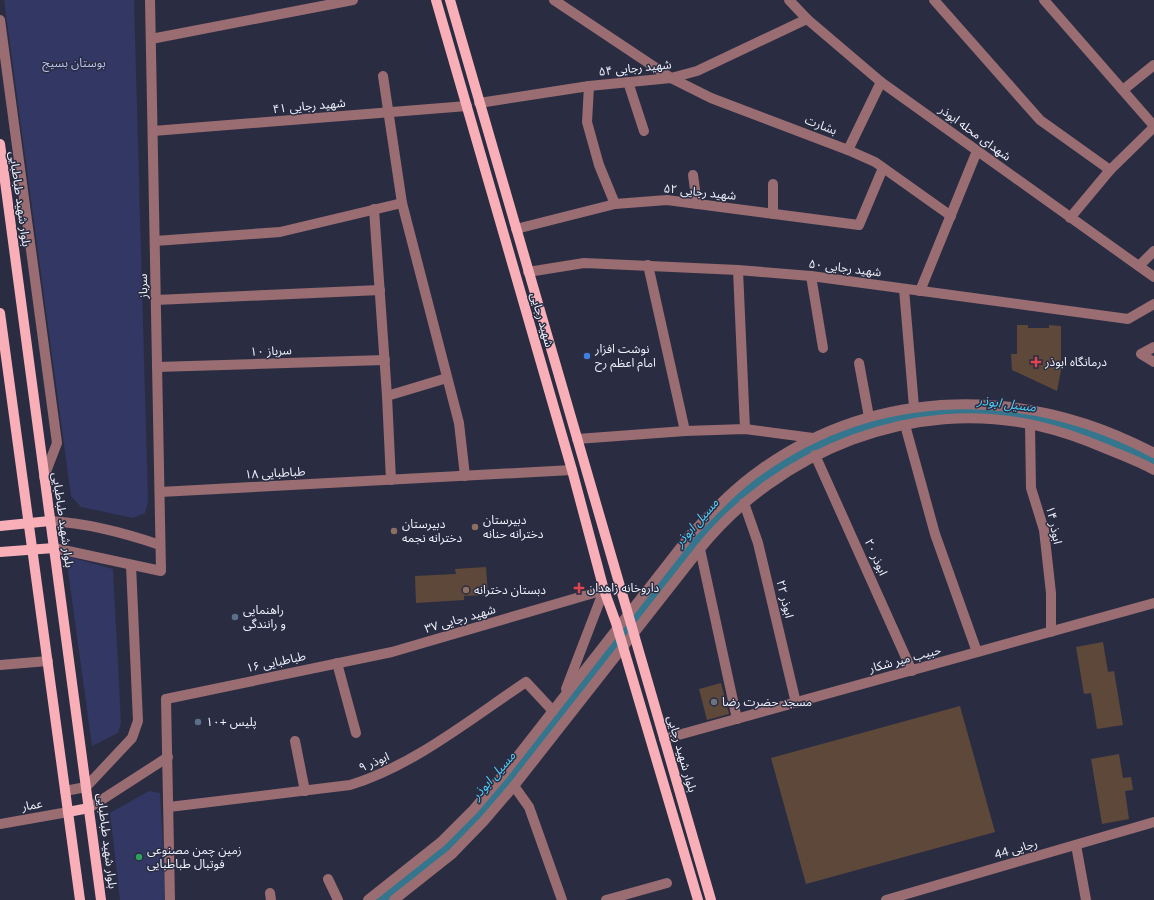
<svg xmlns="http://www.w3.org/2000/svg" width="1154" height="900" font-family="Lato,'Noto Sans Arabic',sans-serif">
	<style>
		.green { fill: #323764 }
		.lines { fill: none; stroke-linecap: round; stroke-linejoin: round }
		.canal { stroke: #33768e; stroke-width: 11 }
		.building { fill: #5d483a }
		.minor { stroke: #996d72; stroke-width: 10 }
		.major { stroke: #f9afb8; stroke-width: 10 }
		.shop-dot { fill: #3f7fe0; stroke: #2a2d42; stroke-width: 1.5 }
		.health-dot { fill: #e0444e; stroke: #2a2d42; stroke-width: 1.5 }
		.education-dot { fill: #8d6e63; stroke: #2a2d42; stroke-width: 1.5 }
		.service-dot { fill: #5c6f8a; stroke: #2a2d42; stroke-width: 1.5 }
		.worship-dot { fill: #6b7280; stroke: #2a2d42; stroke-width: 1.5 }
		.leisure-dot { fill: #2e9e5b; stroke: #2a2d42; stroke-width: 1.5 }
		.labels { text-anchor: middle; stroke-width: 3; stroke-linejoin: round; paint-order: stroke }
		.park-label { font-size: 12px; fill: #b8c0ed; stroke: #2a2d42 }
		.street-label { font-size: 12px; fill: #f0f2fd; stroke: #2a2d42 }
		.poi-label { font-size: 12px; fill: #f0f2fd; stroke: #2a2d42; text-anchor: start }
		.water-label { font-size: 13px; font-style: italic; fill: #4fcffb; stroke: #2a2d42 }
	</style>
	<rect width="100%" height="100%" fill="#2a2d42"/>
	<g class="green">
		<path d="M4,0h130l14,502 -3,11 -12,5 -52,-11 -10,-11z"/>
		<path d="M66,556l47,13 8,154 -3,10 -26,13z"/>
		<path d="M149,791l11,2 6,107h-46l-10,-87z"/>
	</g>
	<g class="lines">
		<path class="canal" d="M382,900l80,-68 70,-81 169,-215c16,-18 32,-36 51,-51 13,-9 28,-17 41,-25 23,-13 46,-27 71,-34 69,-18 138,-18 206,2 29,9 58,18 84,34"/>
	</g>
	<g class="building">
		<path d="M1017,325h11v3h21v-3l12,1v44l-4,21 -45,-21 -1,-16h6z"/>
		<path d="M486,567l2,28 -24,1v4l-48,3 -1,-27 41,-2 -1,-5z"/>
		<path d="M1103,642l5,30 6,-1 9,54 -26,4 -6,-36 -7,1 -8,-47z"/>
		<path d="M721,683l8,31 -22,6 -8,-31z"/>
		<path d="M960,706l35,126 -189,52 -35,-126z"/>
		<path d="M1119,754l4,24 8,-1 2,13 -8,1 4,28 -27,5 -11,-65z"/>
	</g>
	<g class="lines">
		<g class="minor">
			<path d="M554,0l117,78 40,20 137,52 27,12 76,54"/>
			<path d="M789,0l18,19 74,63 273,195"/>
			<path d="M934,0l106,120 70,50"/>
			<path d="M1044,0l110,126"/>
			<path d="M0,20l57,423 -13,34"/>
			<path d="M151,39l202,-39"/>
			<path d="M383,76l19,127 57,220 6,53"/>
			<path d="M628,82l16,49"/>
			<path d="M589,86l-2,36 12,43 16,39"/>
			<path d="M1123,90l31,-25"/>
			<path d="M479,103l110,-17 82,-8 26,-7 110,-52"/>
			<path d="M153,131l314,-25"/>
			<path d="M848,150l33,-68"/>
			<path d="M693,175l4,29"/>
			<path d="M773,184v30"/>
			<path d="M374,209l13,187 4,84"/>
			<path d="M1070,218l40,-48 44,-43"/>
			<path d="M516,229l99,-25 52,-4 192,25 24,-57"/>
			<path d="M155,241l125,-9 122,-29"/>
			<path d="M648,265l37,166"/>
			<path d="M1139,266l15,-15"/>
			<path d="M738,270l7,159"/>
			<path d="M528,272l56,-9 154,7 73,6 317,43 26,-15"/>
			<path d="M811,276l12,72"/>
			<path d="M904,289l10,118"/>
			<path d="M920,291l57,-140"/>
			<path d="M156,300l224,-10"/>
			<path d="M1154,347l-13,7 13,8"/>
			<path d="M859,363l10,54"/>
			<path d="M157,367l228,-7"/>
			<path d="M387,396l60,-18"/>
			<path d="M905,425l30,109 42,118"/>
			<path d="M1030,425l1,63 13,42 7,63v39"/>
			<path d="M577,439l108,-8 60,-2 68,9"/>
			<path d="M815,455l97,216"/>
			<path d="M160,492l412,-22"/>
			<path d="M744,503l14,40 38,160"/>
			<path d="M50,521c37,2 75,12 110,24"/>
			<path d="M54,548l107,23 -11,-571"/>
			<path d="M700,549l37,170"/>
			<path d="M337,663l19,70"/>
			<path d="M0,665l48,-4"/>
			<path d="M566,689l38,-99"/>
			<path d="M664,739l490,-136"/>
			<path d="M295,741l10,50"/>
			<path d="M514,786l15,21 33,93"/>
			<path d="M65,791l21,-4 46,-49 6,-17 -7,-156"/>
			<path d="M169,807l181,-22c63,-19 122,-67 176,-103l27,29"/>
			<path d="M89,808l79,-51"/>
			<path d="M0,824l68,-12"/>
			<path d="M1076,845l10,55"/>
			<path d="M328,879l10,21"/>
			<path d="M270,893l1,7"/>
			<path d="M170,900l-4,-201 226,-47 212,-62"/>
			<path d="M368,900l73,-58 32,-32 29,-34 189,-242c22,-23 43,-46 69,-64 119,-85 267,-84 394,-17"/>
			<path d="M394,900l58,-46 32,-33 30,-35 186,-237c79,-98 214,-152 338,-123 22,5 45,13 66,22 17,7 34,13 50,22"/>
			<path d="M606,900l61,-17"/>
			<path d="M886,900l268,-78"/>
		</g>
		<g class="major">
			<path d="M436,0l136,470 32,120 12,33 82,277"/>
			<path d="M450,0l261,900"/>
			<path d="M0,144l101,756"/>
			<path d="M0,313l80,587"/>
			<path d="M0,526l50,-5"/>
			<path d="M0,552l54,-4"/>
			<path d="M68,812l21,-4"/>
		</g>
	</g>
	<circle class="shop-dot" cx="587" cy="356" r="4"/>
	<g class="health-dot">
		<path d="M1034 356h4v4h4v4h-4v4h-4v-4h-4v-4h4z"/>
		<path d="M577 582h4v4h4v4h-4v4h-4v-4h-4v-4h4z"/>
	</g>
	<g class="education-dot">
		<circle cx="475" cy="527" r="4"/>
		<circle cx="394" cy="531" r="4"/>
		<circle cx="466" cy="590" r="4"/>
	</g>
	<g class="service-dot">
		<circle cx="235" cy="617" r="4"/>
		<circle cx="198" cy="722" r="4"/>
	</g>
	<circle class="worship-dot" cx="714" cy="702" r="4"/>
	<circle class="leisure-dot" cx="139" cy="857" r="4"/>
	<g class="labels">
		<g class="park-label">
			<text x="74" y="67">بوستان بسیج</text>
		</g>
		<g class="street-label">
			<text transform="translate(635 68) rotate(-6)" y="4">شهید رجایی ۵۴</text>
			<text transform="translate(309 106) rotate(-5)" y="4">شهید رجایی ۴۱</text>
			<text transform="translate(821 125) rotate(21)" y="4">بشارت</text>
			<text transform="translate(975 133) rotate(36)" y="4">شهدای محله ابوذر</text>
			<text transform="translate(700 192) rotate(6)" y="4">شهید رجایی ۵۲</text>
			<text transform="translate(20 199) rotate(82)" y="4">بلوار شهید طباطبایی</text>
			<text transform="translate(845 268) rotate(7)" y="4">شهید رجایی ۵۰</text>
			<text transform="translate(143 286) rotate(-91)" y="4">سرباز</text>
			<text transform="translate(542 320) rotate(74)" y="4">شهید رجایی</text>
			<text transform="translate(271 351) rotate(-2)" y="4">سرباز ۱۰</text>
			<text transform="translate(275 473) rotate(-3)" y="4">طباطبایی ۱۸</text>
			<text transform="translate(63 520) rotate(82)" y="4">بلوار شهید طباطبایی</text>
			<text transform="translate(1054 525) rotate(78)" y="4">ابوذر ۱۴</text>
			<text transform="translate(876 557) rotate(66)" y="4">ابوذر ۲۰</text>
			<text transform="translate(785 599) rotate(76)" y="4">ابوذر ۲۲</text>
			<text transform="translate(460 619) rotate(-16)" y="4">شهید رجایی ۳۷</text>
			<text transform="translate(905 659) rotate(-15)" y="4">حبیب میر شکار</text>
			<text transform="translate(276 662) rotate(-12)" y="4">طباطبایی ۱۶</text>
			<text transform="translate(682 754) rotate(74)" y="4">بلوار شهید رجایی</text>
			<text transform="translate(374 762) rotate(-23)" y="4">ابوذر ۹</text>
			<text transform="translate(32 805) rotate(-10)" y="4">عمار</text>
			<text transform="translate(107 841) rotate(83)" y="4">بلوار شهید طباطبایی</text>
			<text transform="translate(1016 849) rotate(-16)" y="4">رجایی 44</text>
		</g>
		<g class="poi-label">
			<text x="595" y="353">نوشت افزار<tspan x="595" dy="14">امام اعظم رح</tspan></text>
			<text x="1045" y="366">درمانگاه ابوذر</text>
			<text x="483" y="524">دبیرستان<tspan x="483" dy="14">دخترانه حنانه</tspan></text>
			<text x="402" y="528">دبیرستان<tspan x="402" dy="14">دخترانه نجمه</tspan></text>
			<text x="587" y="592">داروخانه زاهدان</text>
			<text x="474" y="594">دبستان دخترانه</text>
			<text x="243" y="614">راهنمایی<tspan x="243" dy="14">و رانندگی</tspan></text>
			<text x="722" y="706">مسجد حضرت رضا</text>
			<text x="206" y="726">پلیس +۱۰</text>
			<text x="147" y="854">زمین چمن مصنوعی<tspan x="147" dy="14">فوتبال طباطبایی</tspan></text>
		</g>
		<g class="water-label">
			<text transform="translate(1007 403) rotate(7)" y="5">مسیل ابوذر</text>
			<text transform="translate(696 522) rotate(-49)" y="5">مسیل ابوذر</text>
			<text transform="translate(493 775) rotate(-49)" y="5">مسیل ابوذر</text>
		</g>
	</g>
</svg>
